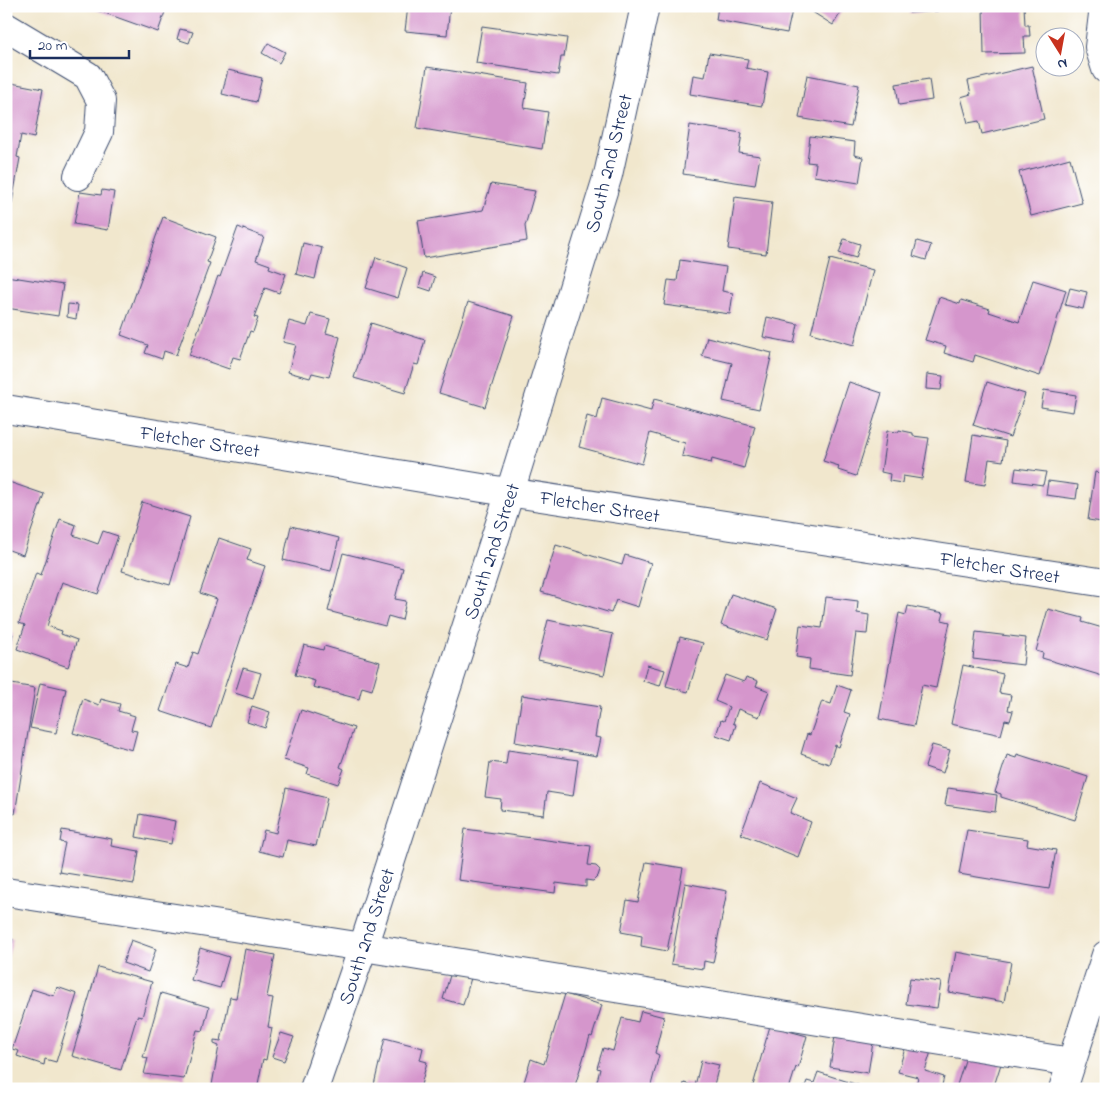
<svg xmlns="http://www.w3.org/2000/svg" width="1112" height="1095" font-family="'Indie Flower',sans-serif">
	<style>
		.building { fill: #d596cc }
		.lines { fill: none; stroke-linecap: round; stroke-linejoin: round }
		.minor-casing { stroke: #3b4b6f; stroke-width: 30 }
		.minor { stroke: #fff; stroke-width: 28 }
		.labels { text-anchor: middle; stroke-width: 4; stroke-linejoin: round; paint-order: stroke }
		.street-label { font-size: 20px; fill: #1b2f5e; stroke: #fff }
	</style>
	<rect width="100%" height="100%" fill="#fff"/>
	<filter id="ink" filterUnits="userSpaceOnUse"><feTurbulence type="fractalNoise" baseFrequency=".02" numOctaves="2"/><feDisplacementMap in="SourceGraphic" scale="10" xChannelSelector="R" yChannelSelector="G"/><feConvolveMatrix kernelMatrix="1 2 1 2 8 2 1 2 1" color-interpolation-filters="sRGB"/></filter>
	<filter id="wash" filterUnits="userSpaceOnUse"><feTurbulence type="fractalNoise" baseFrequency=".0096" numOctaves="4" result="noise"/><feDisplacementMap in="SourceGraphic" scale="20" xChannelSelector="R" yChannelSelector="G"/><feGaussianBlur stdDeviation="1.12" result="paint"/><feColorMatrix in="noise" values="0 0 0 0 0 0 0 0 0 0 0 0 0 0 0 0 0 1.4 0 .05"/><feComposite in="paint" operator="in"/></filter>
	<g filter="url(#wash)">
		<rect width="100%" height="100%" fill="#f1e7cd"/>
		<g id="blocks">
			<g class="building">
				<path d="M85,6h82l-9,26z"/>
				<path d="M408,6h42l-3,29 -42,-4z"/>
				<path d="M718,6h75l-6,27 -71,-13z"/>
				<path d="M803,6h42l-12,19z"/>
				<path d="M909,6h29v5l-29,2z"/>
				<path d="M983,6h41l1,19h4l1,11h-6l1,17 -41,1z"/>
				<path d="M482,26l85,12 -3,19h-3l-3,18 -82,-12z"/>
				<path d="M180,29l13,3 -4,11 -12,-4z"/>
				<path d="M268,43l17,9 -6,11 -17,-10z"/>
				<path d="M709,53l39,6 -2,9 22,4 -6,34 -72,-12 3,-19 12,2z"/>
				<path d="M1032,66l12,53 -62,15 -3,-13 -11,2 -7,-26 10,-3 -3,-13z"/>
				<path d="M427,67l101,16 -4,25 24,4 -6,37 -125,-21z"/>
				<path d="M228,70l34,8 -6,24 -34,-8z"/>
				<path d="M807,75l52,10 -8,42 -52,-9z"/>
				<path d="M929,79l3,21 -33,5 -3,-21z"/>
				<path d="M6,82l37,7 -9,49 -13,-3 -4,22 3,1 -8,45 -6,-1z"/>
				<path d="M690,125l52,8 -3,20 21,3 -5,29 -72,-11z"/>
				<path d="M810,136l45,6 -1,13 9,2 -4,26 -45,-7 2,-13 -9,-1z"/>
				<path d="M1070,158l12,45 -51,13 -12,-44z"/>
				<path d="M491,184l44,7 -10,35 2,15 -103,17 -6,-37 65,-11z"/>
				<path d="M102,190l12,2 -6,38 -34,-6 6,-32 21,3z"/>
				<path d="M735,197l37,5 -6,52 -38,-5z"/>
				<path d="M163,217l53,20 -9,25 3,1 -34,92 -12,-4 -2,8 -17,-6 3,-8 -27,-10z"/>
				<path d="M238,227l26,10 -8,23 14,5 -1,3 17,6 -7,19 -14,-5 -11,29 4,1 -5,14 -3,-1 -10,28 -7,-2 -4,12 -40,-14 29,-79 2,1z"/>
				<path d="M844,239l16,5 -4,14 -17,-5z"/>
				<path d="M917,241l14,4 -5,15 -13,-4z"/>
				<path d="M303,243l19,5 -7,31 -19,-5z"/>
				<path d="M376,257l31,11 -9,30 -32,-10z"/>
				<path d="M830,259l43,11 -19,75 -43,-12z"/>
				<path d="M680,260l46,7 -4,24 11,2 -3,21 -66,-9 4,-25 9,1z"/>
				<path d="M423,273l12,4 -4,14 -12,-4z"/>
				<path d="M6,276l57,9 -5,31 -52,-8z"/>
				<path d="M1033,280l33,10 -26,86 -65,-21 -2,7 -29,-9 2,-7 -21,-6 14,-43 21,7 1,-4 29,9 -1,3 30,10z"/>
				<path d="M1070,288l17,4 -4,17 -18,-4z"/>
				<path d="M468,302l46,14 -29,91 -46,-14z"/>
				<path d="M68,304l10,1 -2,14 -9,-2z"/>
				<path d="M311,314l19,5 -4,14 14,4 -11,40 -17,-4 -2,5 -22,-6 8,-27 -13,-3 6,-21 18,5z"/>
				<path d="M767,317l31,7 -4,19 -31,-6z"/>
				<path d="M371,323l54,17 -7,25 -4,-1 -9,29 -51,-15z"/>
				<path d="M707,337l65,16 -13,56 -36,-8 9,-38 -30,-7z"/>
				<path d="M927,374l16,2 -2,14 -15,-1z"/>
				<path d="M849,382l33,11 -26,83 -18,-6 1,-4 -16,-5z"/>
				<path d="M987,382l38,12 -15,43 -37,-12z"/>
				<path d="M1044,390l32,5 -3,17 -32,-5z"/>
				<path d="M602,398l49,13 3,-12 101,27 -11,42 -32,-9 -1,4 -29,-7 3,-13 -35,-10 -8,31 -63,-17 8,-31 10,3z"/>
				<path d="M899,430l14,3v3l16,2 -7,41 -19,-3 -1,7 -13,-2 1,-7 -9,-2 6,-41 12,1z"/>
				<path d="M973,435l33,6 -3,20 -14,-2 -4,26 -19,-3z"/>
				<path d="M1016,468l30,4 -3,13 -29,-4z"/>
				<path d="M1095,472l11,2v51h-4v-3l-14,-2z"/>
				<path d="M6,481l38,13 -21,61 -17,-6z"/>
				<path d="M1048,481l30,4 -2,14 -30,-4z"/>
				<path d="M142,502l48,15 -20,68 -48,-14z"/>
				<path d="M60,519l16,6 -3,10 25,9 5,-13 15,5 -20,58 -36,-12 -15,44 15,5 -1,3 16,6 -9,27 -51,-18 8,-24 -6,-2 17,-50 5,2z"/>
				<path d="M291,526l48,12 -8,33 -48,-11z"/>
				<path d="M219,538l32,11 -4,11 18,6 -54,162 -51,-17 16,-47 12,4 5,-16 5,2 19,-55 -17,-6z"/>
				<path d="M556,545l66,20 3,-10 26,8 -13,44 -22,-7 -5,13 -70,-21z"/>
				<path d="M343,553l60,15 -8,31 11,2 -4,19 -14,-4 -3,10 -57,-15z"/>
				<path d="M731,594l46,15 -10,31 -46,-15z"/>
				<path d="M826,597l32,4 -1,12 12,2 -2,19 -11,-1 -6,42 -41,-6 1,-10 -14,-2 4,-32 22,3z"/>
				<path d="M908,606l36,7 -2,7 8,2 -14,66 -14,-3 -8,41 -35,-7 20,-106 7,2z"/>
				<path d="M1048,609l35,9 -1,4 24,7v48l-64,-19 1,-5 -7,-2z"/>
				<path d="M548,620l65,14 -9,41 -66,-15z"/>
				<path d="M6,632l7,2 -6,27h-1z"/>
				<path d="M976,632l50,6 -3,27 -50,-6z"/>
				<path d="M680,637l23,6 -15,49 -22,-6z"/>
				<path d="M304,645l19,5 1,-4 56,16 -8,28 -10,-3 -3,12 -46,-12 2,-6 -20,-6z"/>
				<path d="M647,665l18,5 -5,16 -17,-5z"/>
				<path d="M963,665l40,9 -4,19 12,2 -3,15 5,1 -3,10 -5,-1 -4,15 -50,-11z"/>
				<path d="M243,668l18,5 -8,26 -18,-6z"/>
				<path d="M725,675l19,7 2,-5 12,4 -2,5 13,5 -10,26 -21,-8 -5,14 3,2 -5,15 -15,-5 5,-15 3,1 5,-14 -14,-6z"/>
				<path d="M6,683l29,5 -20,126 -9,-2z"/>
				<path d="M40,683l26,6 -10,44 -26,-5z"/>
				<path d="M837,685l14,5 -7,22 6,2 -11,33 -4,-2 -6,19 -28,-10 6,-20 3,1 12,-34 9,3z"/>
				<path d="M522,695l78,12 -5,30 6,1 -4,18 -82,-14z"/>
				<path d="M83,699l16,6 2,-6 19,5 -2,7 17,5 -4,14 6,1 -5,19 -59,-17z"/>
				<path d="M252,706l18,6 -5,16 -18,-6z"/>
				<path d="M301,710l53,18 -14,39 4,2 -6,15 -31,-10 2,-6 -25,-8z"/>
				<path d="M932,745l18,5 -7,23 -18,-6z"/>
				<path d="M508,750l70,10 -5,36 -26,-4 -3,23 -44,-5 1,-11 -16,-2 5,-35 16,2z"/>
				<path d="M1017,754l71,23 -13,43 -74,-23v-3l-6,-2 12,-37 9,3z"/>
				<path d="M760,783l37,15 -7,15 21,9 -13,35 -57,-23z"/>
				<path d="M286,788l41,10 -11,48 -29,-6 -4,17 -24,-6 5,-21 12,3z"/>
				<path d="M948,788l49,7 -2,17 -50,-7z"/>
				<path d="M140,814l35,7 -4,23 -35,-7z"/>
				<path d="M465,829l126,17 -3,19 8,1 4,4 -2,6 -5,5 -7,-1v7l-30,-4 -1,10 -97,-13z"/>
				<path d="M62,830l50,9 -1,7 28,5 -5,33 -75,-12 6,-29 -5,-1z"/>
				<path d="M967,830l61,9 -1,6 29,5 -7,39 -90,-15z"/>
				<path d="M646,862l37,6 -16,83 -26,-5 1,-10 -21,-4 6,-32 11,2z"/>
				<path d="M685,883l42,8 -14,72 -9,-2 -1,8 -32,-5z"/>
				<path d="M6,938l7,1 -6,21h-1z"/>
				<path d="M131,940l25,9 -8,23 -25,-9z"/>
				<path d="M200,948l29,9 -9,31 -29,-8z"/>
				<path d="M245,949l30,6 -8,42 6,1 -5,29 4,1 -6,32 -3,-1 -6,30h-41l1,-3 -5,-1 7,-39 -5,-2v-4l7,1 9,-44 6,1z"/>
				<path d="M956,952l55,10 -7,40 -55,-10z"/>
				<path d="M98,967l54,15 -10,35 -5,-1 -16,54 -49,-14z"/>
				<path d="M451,972l20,6 -8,27 -20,-6z"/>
				<path d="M910,978l31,4 -4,26 -31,-4z"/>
				<path d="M57,987l20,7 -21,68 -11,-3 -1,6 -27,-9 2,-5 -7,-2 20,-60 22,7z"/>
				<path d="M161,993l48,14 -6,24 -6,-1 -13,49 -40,-5 4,-16 -5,-1z"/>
				<path d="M565,994l37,11 -10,32 -2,-1 -16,53h-52l9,-30 13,5z"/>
				<path d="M641,1011l23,6 -9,36 4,2 -9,34h-55l5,-20 -3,-1 6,-20 10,3 9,-33 16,4z"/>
				<path d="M770,1026l37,10 -9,32 -2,-1 -7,22h-37z"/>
				<path d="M836,1030l38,6 -6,37 -38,-6z"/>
				<path d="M281,1033l13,4 -10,24 -12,-4z"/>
				<path d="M385,1038l38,10 -3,12 7,2 -7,27h-47z"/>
				<path d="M908,1038l25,7 -8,26 19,6 -3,12h-26l3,-12 -20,-5z"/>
				<path d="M967,1054l34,10 -8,25 -37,-1z"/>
				<path d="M701,1061l18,4 -6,24h-30l1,-6 11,3z"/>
				<path d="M818,1072l49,16v1h-63l3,-8 7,2z"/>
			</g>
		</g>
	</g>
	<g filter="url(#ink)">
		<use href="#blocks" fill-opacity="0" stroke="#3b4b6f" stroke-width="1"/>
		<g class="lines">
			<defs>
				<g id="minor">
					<path d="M1104,6l-5,41 7,22"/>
					<path d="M6,27l82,49 13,25 -2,31 -21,44"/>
					<path d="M6,409l476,79 624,95"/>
					<path d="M6,892l357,55 708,115"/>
					<path d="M314,1089l49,-142 147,-455 98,-317 37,-169"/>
					<path d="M1063,1089l43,-134"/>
				</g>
			</defs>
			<use href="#minor" class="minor-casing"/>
			<use href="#minor" class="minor"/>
		</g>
	</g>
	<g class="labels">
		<g class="street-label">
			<text transform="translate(608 163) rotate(-76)" y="7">South 2nd Street</text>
			<text transform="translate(200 441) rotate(9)" y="7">Fletcher Street</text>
			<text transform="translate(600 506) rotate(9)" y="7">Fletcher Street</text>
			<text transform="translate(491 551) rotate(-72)" y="7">South 2nd Street</text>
			<text transform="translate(1000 567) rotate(9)" y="7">Fletcher Street</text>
			<text transform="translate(366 936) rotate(-72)" y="7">South 2nd Street</text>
		</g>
	</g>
	<rect width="1112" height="1095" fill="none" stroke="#fff" stroke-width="25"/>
	<g transform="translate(1060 52) rotate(169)"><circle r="24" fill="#ffffff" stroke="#a4acbf"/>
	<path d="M0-4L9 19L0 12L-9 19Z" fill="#c8321e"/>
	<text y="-8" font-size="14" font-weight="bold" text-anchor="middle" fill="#1b2f5e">N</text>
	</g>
	<path d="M30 50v8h99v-8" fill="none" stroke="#1b2f5e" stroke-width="2.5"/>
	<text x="38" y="50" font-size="15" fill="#1b2f5e" stroke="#ffffff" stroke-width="4" paint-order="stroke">20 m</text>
</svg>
